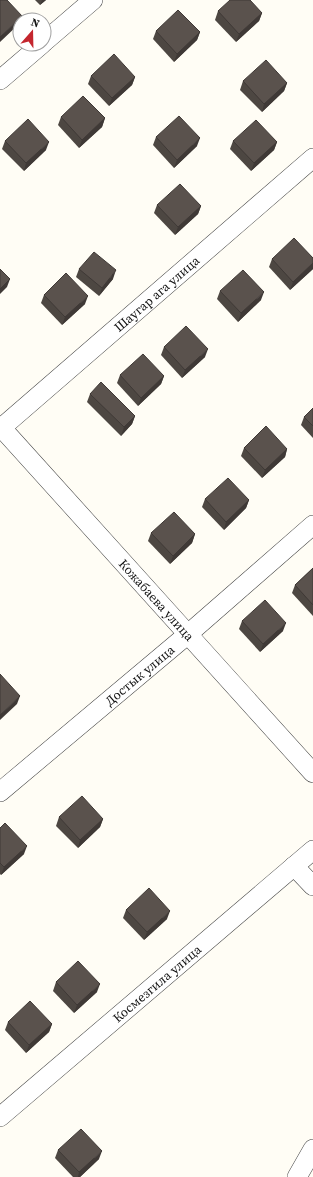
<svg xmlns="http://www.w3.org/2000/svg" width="313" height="1177" font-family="'Source Serif 4',serif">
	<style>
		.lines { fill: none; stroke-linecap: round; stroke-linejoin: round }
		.minor-casing { stroke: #444; stroke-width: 20 }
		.minor { stroke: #fff; stroke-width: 19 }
		.wall { fill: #4d4742 }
		.shaded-wall { fill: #3f3936 }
		.building { fill: #5a524d; stroke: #3f3936 }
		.labels { text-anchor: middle; stroke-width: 4; stroke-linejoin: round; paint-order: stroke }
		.street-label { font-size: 13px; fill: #111; stroke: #fff }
	</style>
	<rect width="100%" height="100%" fill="#fffdf5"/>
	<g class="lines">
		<defs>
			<g id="minor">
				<path d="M44,42l49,-42"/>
				<path d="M0,80l42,-36"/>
				<path id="s1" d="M0,426l313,347"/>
				<path id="s2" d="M0,429l313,-271"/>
				<path id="s3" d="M0,792l187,-157 126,-110"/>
				<path d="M294,866l19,20"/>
				<path id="s4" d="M0,1117l313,-267"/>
				<path d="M297,1177l16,-28"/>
			</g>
		</defs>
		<use href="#minor" class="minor-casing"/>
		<use href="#minor" class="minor"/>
	</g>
	<g class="wall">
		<path d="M35,0h11l-6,5z"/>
		<path d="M218,11l44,2 -3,8 -23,21 -21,-22z"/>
		<path d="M156,31l44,1 -3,8 -23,22 -21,-23z"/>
		<path d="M91,76l44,1 -3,8 -23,21 -21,-22z"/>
		<path d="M243,81l44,2 -3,8 -22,21 -22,-22z"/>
		<path d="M61,117l44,1 -3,9 -23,21 -21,-23z"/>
		<path d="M156,137l41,9 -23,22 -21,-23z"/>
		<path d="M5,141l41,9 -22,21 -22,-22z"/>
		<path d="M233,141l44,1 -3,8 -23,21 -21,-22z"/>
		<path d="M157,205l44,1 -3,8 -23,21 -21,-22z"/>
		<path d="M313,258v11l-23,21 -21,-23 3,-8z"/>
		<path d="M79,269l34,10 -14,17 -23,-19z"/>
		<path d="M220,291l41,9 -23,22 -21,-23z"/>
		<path d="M44,295l41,9 -23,21 -21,-22z"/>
		<path d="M164,347l41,10 -23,21 -21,-23z"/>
		<path d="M120,375l44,1 -3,8 -23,22 -21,-23z"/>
		<path d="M90,394l45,22 -3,8 -11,12 -34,-34z"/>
		<path d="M313,408v30l-12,-13 3,-8z"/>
		<path d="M244,448l43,1 -2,8 -23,21 -21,-22z"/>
		<path d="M205,499l44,1 -3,8 -22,22 -22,-23z"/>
		<path d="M151,533l44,1 -3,9 -22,21 -22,-23z"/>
		<path d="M313,568v48l-21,-23 3,-8z"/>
		<path d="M242,621l41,10 -23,21 -21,-23z"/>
		<path d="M59,817l44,2 -3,8 -22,21 -22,-22z"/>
		<path d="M0,828l24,26 -23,21 -1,-1z"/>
		<path d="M126,910l41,9 -23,21 -21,-22z"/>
		<path d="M56,982l41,10 -23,21 -21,-22z"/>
		<path d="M8,1022l44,2 -3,8 -23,21 -21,-23z"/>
		<path d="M58,1150l41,9 -19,18h-7l-18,-19z"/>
	</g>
	<g class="shaded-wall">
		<path d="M42,0h4l-6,5z"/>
		<path d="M262,13l-3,8 -23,21 3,-8z"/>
		<path d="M22,16l-1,4h-1l-1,4 -19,18v-5z"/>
		<path d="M200,32l-3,8 -23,22 3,-8z"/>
		<path d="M135,77l-3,8 -23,21 3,-8z"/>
		<path d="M287,83l-3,8 -22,21 2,-8z"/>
		<path d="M105,118l-3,9 -23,21 3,-8z"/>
		<path d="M200,138l-3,8 -23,22 3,-8z"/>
		<path d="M49,142l-3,8 -22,21 2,-8z"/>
		<path d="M277,142l-3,8 -23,21 3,-8z"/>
		<path d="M201,206l-3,8 -23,21 3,-8z"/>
		<path d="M313,263v6l-23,21 3,-8z"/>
		<path d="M116,270l-3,9 -14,17 3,-8z"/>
		<path d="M10,279l-3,8 -7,7v-5z"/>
		<path d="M264,292l-3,8 -23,22 3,-9z"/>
		<path d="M88,296l-3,8 -23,21 3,-8z"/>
		<path d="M208,349l-3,8 -23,21 3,-8z"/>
		<path d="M164,376l-3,8 -23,22 3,-8z"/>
		<path d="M135,416l-3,8 -11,12 3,-9z"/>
		<path d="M287,449l-2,8 -23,21 3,-8z"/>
		<path d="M249,500l-3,8 -22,22 2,-8z"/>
		<path d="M195,534l-3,9 -22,21 3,-8z"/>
		<path d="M286,623l-3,8 -23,21 3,-8z"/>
		<path d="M20,696l-3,8 -17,16v-5z"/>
		<path d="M103,819l-3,8 -22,21 2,-8z"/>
		<path d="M27,846l-3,8 -23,21 3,-8z"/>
		<path d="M170,911l-3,8 -23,21 3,-8z"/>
		<path d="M100,984l-3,8 -23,21 3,-8z"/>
		<path d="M52,1024l-3,8 -23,21 3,-8z"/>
		<path d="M102,1151l-3,8 -19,18h-2l1,-5z"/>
	</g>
	<g class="building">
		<path d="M0,0h7l15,16 -22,21z"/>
		<path d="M230,0h20l12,13 -23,21 -21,-23z"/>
		<path d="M178,10l22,22 -23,22 -21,-23z"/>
		<path d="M114,54l21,23 -23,21 -21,-22z"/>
		<path d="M266,60l21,23 -23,21 -21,-23z"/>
		<path d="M83,96l22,22 -23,22 -21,-23z"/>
		<path d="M179,116l21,22 -23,22 -21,-23z"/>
		<path d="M28,119l21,23 -23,21 -21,-22z"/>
		<path d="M256,120l21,22 -23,21 -21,-22z"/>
		<path d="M180,184l21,22 -23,21 -21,-22z"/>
		<path d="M294,238l19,20v5l-20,19 -21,-23z"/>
		<path d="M94,252l22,18 -14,18 -23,-19z"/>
		<path d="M0,269l10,10 -10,10z"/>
		<path d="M243,270l21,22 -23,21 -21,-22z"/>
		<path d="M66,273l22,23 -23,21 -21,-22z"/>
		<path d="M186,326l22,23 -23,21 -21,-23z"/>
		<path d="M143,354l21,22 -23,22 -21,-23z"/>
		<path d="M101,382l34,34 -11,11 -34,-33z"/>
		<path d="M313,408v18l-9,-9z"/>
		<path d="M266,426l21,23 -22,21 -21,-22z"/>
		<path d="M228,478l21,22 -23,22 -21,-23z"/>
		<path d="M174,512l21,22 -22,22 -22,-23z"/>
		<path d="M313,568v37l-18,-20z"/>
		<path d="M265,600l21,23 -23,21 -21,-23z"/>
		<path d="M0,674l20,22 -20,19z"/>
		<path d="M82,796l21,23 -23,21 -21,-23z"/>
		<path d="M5,823l22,23 -23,21 -4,-4v-35z"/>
		<path d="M149,888l21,23 -23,21 -21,-22z"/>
		<path d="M78,961l22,23 -23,21 -21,-23z"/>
		<path d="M30,1001l22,23 -23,21 -21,-23z"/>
		<path d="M81,1129l21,22 -23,21 -21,-22z"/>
	</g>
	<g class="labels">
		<g class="street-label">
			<text dy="5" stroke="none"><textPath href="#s2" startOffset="207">Шаугар ага улица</textPath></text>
			<text dy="5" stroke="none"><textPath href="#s1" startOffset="234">Кожабаева улица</textPath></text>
			<text dy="5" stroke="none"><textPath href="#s3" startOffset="182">Достык улица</textPath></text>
			<text dy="5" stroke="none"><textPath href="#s4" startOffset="206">Космезгила улица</textPath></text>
		</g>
	</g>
	<g transform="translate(32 32) rotate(20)"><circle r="19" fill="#ffffff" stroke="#a0a0a0"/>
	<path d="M0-3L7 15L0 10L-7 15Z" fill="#c4262e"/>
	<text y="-6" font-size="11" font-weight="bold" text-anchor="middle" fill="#111111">N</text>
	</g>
</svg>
